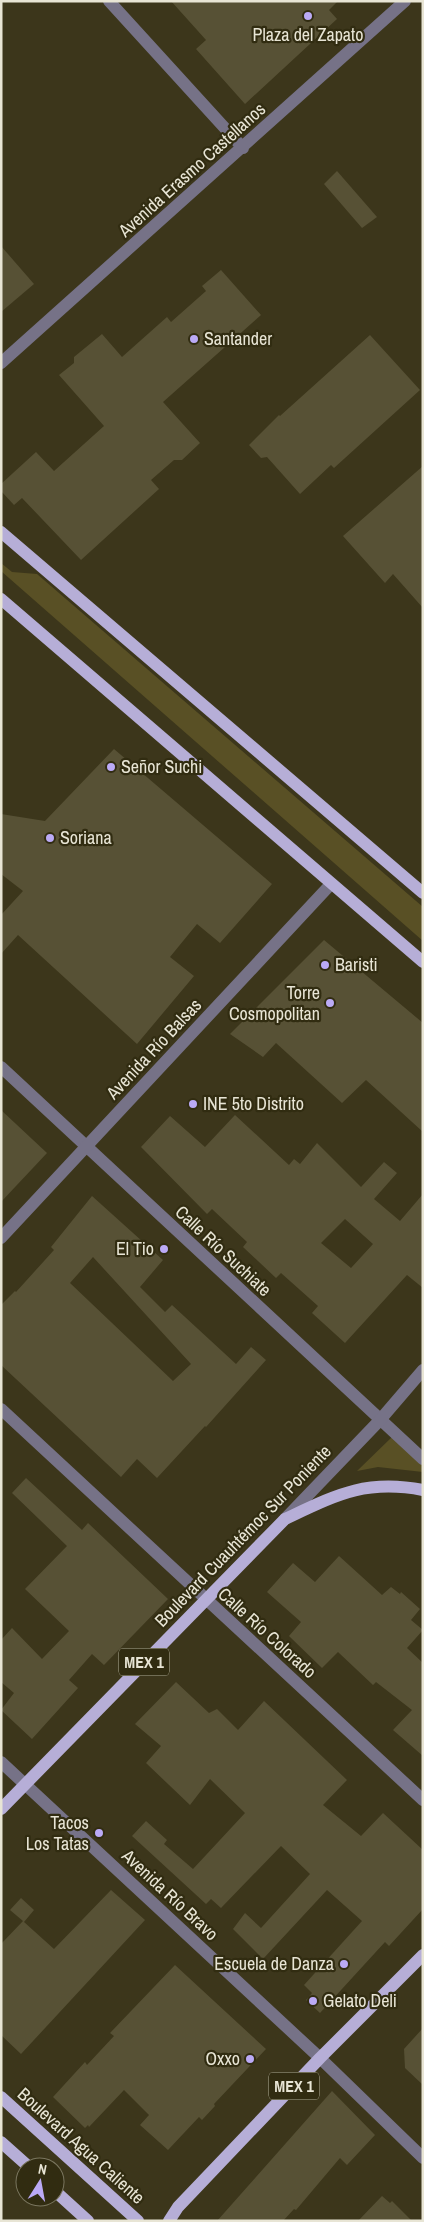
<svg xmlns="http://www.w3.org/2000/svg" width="424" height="2222" font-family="'Archivo Narrow',sans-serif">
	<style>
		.green { fill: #595025 }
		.building { fill: #575135; fill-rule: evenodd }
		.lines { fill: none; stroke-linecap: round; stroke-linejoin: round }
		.minor { stroke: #767287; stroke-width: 12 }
		.major { stroke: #b6aed7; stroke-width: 12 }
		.poi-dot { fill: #bbaaf6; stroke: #312c11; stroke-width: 2 }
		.labels { text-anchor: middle; stroke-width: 4.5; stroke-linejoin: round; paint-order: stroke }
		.shield { fill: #312c11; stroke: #b1ae9a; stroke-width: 1 }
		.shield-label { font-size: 16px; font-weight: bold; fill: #e8e5d5 }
		.poi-label { font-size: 18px; fill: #e8e5d5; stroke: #312c11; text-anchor: start }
		.street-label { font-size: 18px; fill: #e8e5d5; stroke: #312c11 }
	</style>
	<rect width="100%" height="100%" fill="#3c361b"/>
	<g class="green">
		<path d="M1,563l11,9 25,2 386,333v34l-422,-370z"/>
		<path d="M392,1437l31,29v6l-45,-5 -21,4z"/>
	</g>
	<g class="building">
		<path d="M171,1h167l-9,9 8,9 -92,85 -49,-55 10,-9z"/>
		<path d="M337,171l40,46 -15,11 -38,-44z"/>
		<path d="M1,246l33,38 -33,28z"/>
		<path d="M221,270l40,45 -98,87 37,41 -18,17h-8l-23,20 8,9 -78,71 -59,-62 -8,7 -13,-14v-7l35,-32 18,19 50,-45 -45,-51 15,-12v-6l28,-23 20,23 45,-40 4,5 35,-31 -4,-5z"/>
		<path d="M370,335l50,55 -86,78 -3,-3 -31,29 -33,-37 -6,1 -12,-13 30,-30 1,1z"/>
		<path d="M423,466v142l-30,-34 -8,9 -42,-47z"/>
		<path d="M114,749l158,135 -52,59 -23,-19 -27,33 24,19 -57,68 -119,-109 -17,19v-39l22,-24 -22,-17v-60l44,7z"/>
		<path d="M324,940l99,83v109l-57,-52 -24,23 -66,-60 -13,14 -33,-23z"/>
		<path d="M1,1110l46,43 -46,49z"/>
		<path d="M235,1115l54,50 5,-6 6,5 17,-21 44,44 23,-25 13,11 -23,26 26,22 23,-27v94l-16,-13 -62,68 -33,-30 6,-7 -37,-33 -5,5 -33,-31 4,-5 -35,-33 -5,5 -66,-67 29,-31 35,31zM345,1219l28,25 -22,24 -30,-25z"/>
		<path d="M92,1196l71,64 -23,27 25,25 7,-7 64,59 15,-17 15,13 -60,67 -1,-1 -48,52 -20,-19 -16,18 -120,-112v-60l14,-14 1,1 38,-42 -3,-3zM93,1257l98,107 -18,17 -103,-98z"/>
		<path d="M26,1478l56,52 6,-7 80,76 -64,66 -12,-11 -23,26 9,8 -46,51 -31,-29 13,-17 -13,-11v-42l11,-12 30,31 27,-28 -44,-42 42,-43 -55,-53z"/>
		<path d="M339,1556l43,39 9,-8 9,7 1,-2 19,17 -9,11 12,10 -16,18 16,15v93l-30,-26 19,-20 -36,-28 -3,3 -35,-33 -16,16 -33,-32 12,-14 -34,-30 26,-29 22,19z"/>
		<path d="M176,1682l33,31 8,-4 21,21 26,-29 83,79 -24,25 38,31 22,-23 40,37v59l-34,37 -4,-4 -65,71 -14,-13 6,-7 -8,-8 58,-64 -35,-31 -64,69 -30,-30 12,-16 16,15 49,-54 -29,-28 -60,62 -10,-9 -5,5 -74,-68 14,-15 21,19 -3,4 29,25 52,-56 -35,-34 -20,26 -44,-42 15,-17 -26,-22z"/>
		<path d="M111,1890l34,30 -124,134 -20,-19v-91l22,-23 -13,-11 11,-12 13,12 -10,12 30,27z"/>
		<path d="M175,1965l91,84 -52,55 1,2 -13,14 -3,-3 -31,33 -28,-25 9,-10 -25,-25 -35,37 -1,-2 -3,3 -32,-31 32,-35 2,3 27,-29 -4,-3z"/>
		<path d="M423,2028v57l-18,-17 -1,-19z"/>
		<path d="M332,2091l43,44 -28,30 -7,-7 -44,52 -2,-1 -11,12h-66z"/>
		<path d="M382,2196l8,7 2,-2 20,20h-54z"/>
	</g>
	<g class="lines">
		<g class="minor">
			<path d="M109,1l134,147"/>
			<path d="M1,363l404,-362"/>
			<path d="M1,1067l422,392"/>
			<path d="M1,1238l330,-354"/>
			<path d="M1,1409l422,391"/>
			<path d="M285,1519l95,-99 43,-50"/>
			<path d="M1,1762l319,296 103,100"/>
		</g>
		<g class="major">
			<path d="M1,532l422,361"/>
			<path d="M1,599l422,363"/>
			<path d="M1,1809l284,-290c51,-24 80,-40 138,-29"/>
			<path d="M1,2097l137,124"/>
			<path d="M1,2142l28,25"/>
			<path d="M55,2191l33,30"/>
			<path d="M169,2221l9,-14 142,-149 103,-103"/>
		</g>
	</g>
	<g class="poi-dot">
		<circle cx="308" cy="16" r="5"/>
		<circle cx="194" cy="339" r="5"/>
		<circle cx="111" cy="767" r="5"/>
		<circle cx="50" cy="838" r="5"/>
		<circle cx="325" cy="965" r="5"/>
		<circle cx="330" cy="1003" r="5"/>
		<circle cx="193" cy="1104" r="5"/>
		<circle cx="164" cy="1249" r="5"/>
		<circle cx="99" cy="1833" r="5"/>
		<circle cx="344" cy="1964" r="5"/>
		<circle cx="313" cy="2001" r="5"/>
		<circle cx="250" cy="2059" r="5"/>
	</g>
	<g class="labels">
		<g class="shield">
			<rect x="119" y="1648.5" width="50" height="27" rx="4"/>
			<rect x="269" y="2072.5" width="50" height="27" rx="4"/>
		</g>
		<g class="shield-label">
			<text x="144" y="1668">MEX 1</text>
			<text x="294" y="2092">MEX 1</text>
		</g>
		<g class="poi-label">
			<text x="308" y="41" text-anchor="middle">Plaza del Zapato</text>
			<text x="204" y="345">Santander</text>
			<text x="121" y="773">Señor Suchi</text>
			<text x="60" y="844">Soriana</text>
			<text x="335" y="971">Baristi</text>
			<text x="320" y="999" text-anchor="end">Torre<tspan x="320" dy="21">Cosmopolitan</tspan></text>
			<text x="203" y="1110">INE 5to Distrito</text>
			<text x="154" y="1255" text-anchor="end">El Tio</text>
			<text x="89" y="1829" text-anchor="end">Tacos<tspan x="89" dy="21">Los Tatas</tspan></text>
			<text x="334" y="1970" text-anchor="end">Escuela de Danza</text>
			<text x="323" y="2007">Gelato Deli</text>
			<text x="240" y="2065" text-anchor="end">Oxxo</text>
		</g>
		<g class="street-label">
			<text transform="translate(192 170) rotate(-42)" y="6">Avenida Erasmo Castellanos</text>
			<text transform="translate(154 1049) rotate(-47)" y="6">Avenida Río Balsas</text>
			<text transform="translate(223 1251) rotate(43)" y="6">Calle Río Suchiate</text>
			<text transform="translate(243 1536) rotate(-46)" y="6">Boulevard Cuauhtémoc Sur Poniente</text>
			<text transform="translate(267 1633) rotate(42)" y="6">Calle Río Colorado</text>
			<text transform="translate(170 1895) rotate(43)" y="6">Avenida Río Bravo</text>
			<text transform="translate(81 2146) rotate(42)" y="6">Boulevard Agua Caliente</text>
		</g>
	</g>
	<rect width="424" height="2222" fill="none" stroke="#e8e5d5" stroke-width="5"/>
	<g transform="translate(40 2182) rotate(11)"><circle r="24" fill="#312c11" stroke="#7a765f"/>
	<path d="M0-4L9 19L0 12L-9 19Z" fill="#bbaaf6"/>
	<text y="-8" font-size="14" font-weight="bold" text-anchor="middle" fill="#e8e5d5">N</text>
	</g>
</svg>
